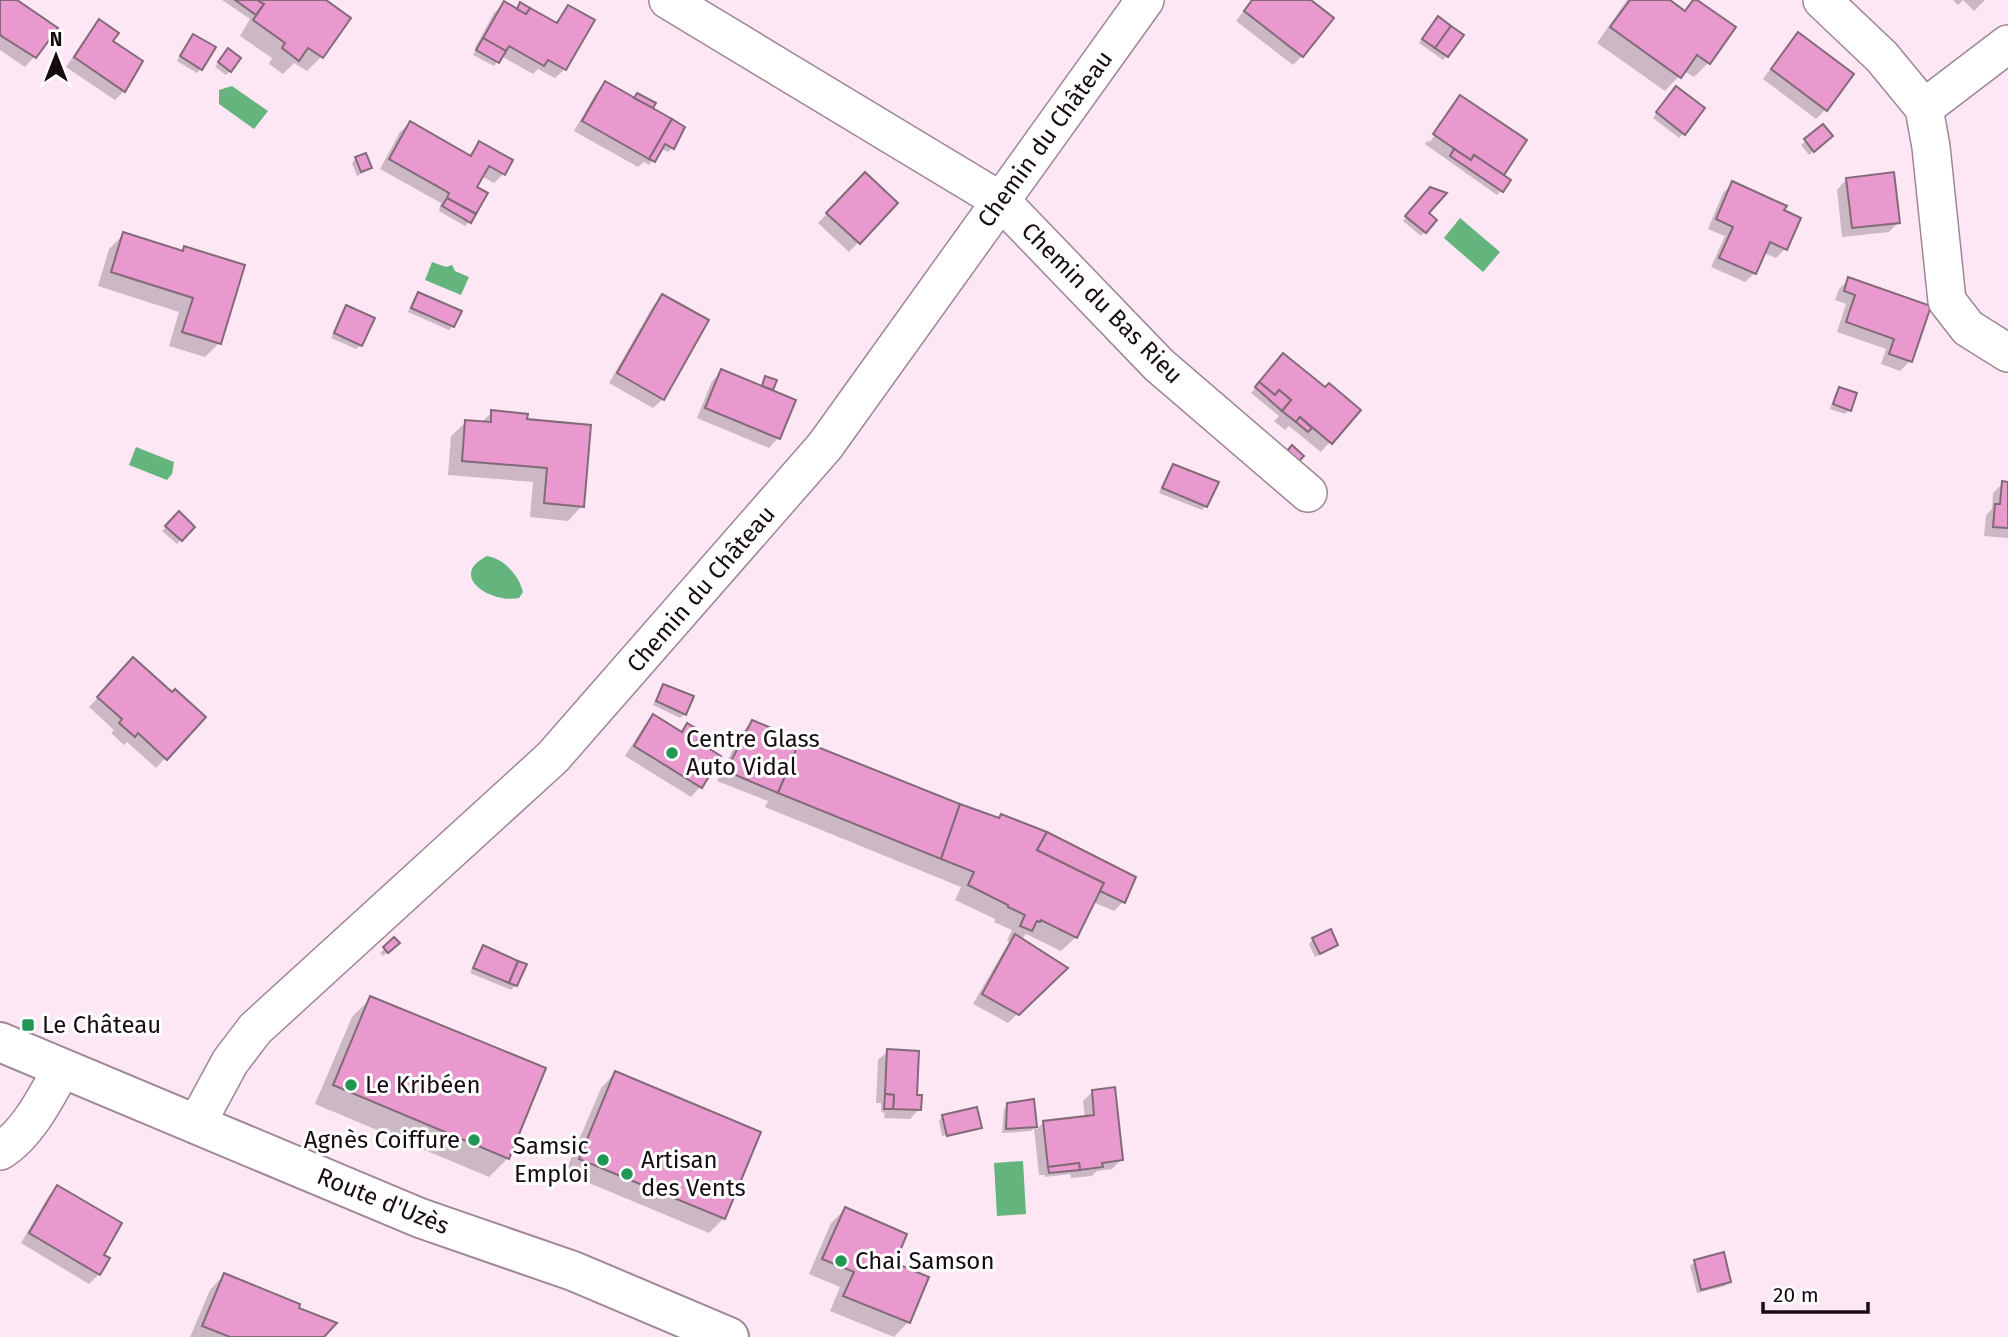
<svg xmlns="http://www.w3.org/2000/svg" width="2008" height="1337" font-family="'Fira Sans',sans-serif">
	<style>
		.water { fill: #63b57d }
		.shadow { fill: #0003 }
		.building { fill: #e999ce; stroke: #826a79; stroke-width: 2 }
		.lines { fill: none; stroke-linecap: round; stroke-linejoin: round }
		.minor-casing { stroke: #9f8696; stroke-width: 40 }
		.major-casing { stroke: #9f8696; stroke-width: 42 }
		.minor { stroke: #fff; stroke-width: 37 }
		.major { stroke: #fff; stroke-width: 38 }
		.poi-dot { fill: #209854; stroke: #fff; stroke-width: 2.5 }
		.labels { text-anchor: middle; stroke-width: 6; stroke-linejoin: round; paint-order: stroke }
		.street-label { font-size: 24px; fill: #160c12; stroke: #fff }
		.poi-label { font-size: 24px; fill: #160c12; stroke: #fff; text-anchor: start }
	</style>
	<rect width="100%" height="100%" fill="#fee7f5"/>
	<g class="water">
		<path d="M232,86l36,25 -14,18 -35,-25v-14z"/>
		<path d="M1460,218l40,34 -17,20 -39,-34z"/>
		<path d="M432,262l14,5 6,-2 3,6 14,6 -8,18 -36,-15z"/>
		<path d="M136,447l38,15 -2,12 -5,6 -38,-15z"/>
		<path d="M487,556c18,3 32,20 36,36l-4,6c-28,6 -72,-22 -32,-42z"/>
		<path d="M1023,1161l3,53 -29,2 -3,-53z"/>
	</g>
	<g class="shadow">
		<path d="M0,0h14l41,28 -21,29 -9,10 -25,-17z"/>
		<path d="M222,0h101l-2,57 -14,14 -13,-8 -11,11 -14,-10 3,-6 -32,-22 10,-17z"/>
		<path d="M1252,0h56l-6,56 -9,9 -57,-44z"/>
		<path d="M1627,0h40l16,11 11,-11 39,27 -25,36 -14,14 -10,-6 -19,20 -68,-48z"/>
		<path d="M1953,0h32l-11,11 -11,-11 -5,5z"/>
		<path d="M504,3l12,7 5,-6 34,19 13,-16 -3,62 -10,9 -17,-9 -5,5 -32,-18 -7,10 -21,-11 4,-6 -2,-1 19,-35z"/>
		<path d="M100,22l11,19 13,50 -9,9 -49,-33 24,-36z"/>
		<path d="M1434,23l13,32 -4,5 -24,-17z"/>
		<path d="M1798,34l27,76 -9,9 -53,-40 26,-35z"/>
		<path d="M189,40l12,29 -4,4 -20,-12z"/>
		<path d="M224,55l6,16 -4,4 -11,-8z"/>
		<path d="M605,83l28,16 21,5 -4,5 22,39 -4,4 -8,-4 -11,17 -5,-3 -6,5 -64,-36 22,-38z"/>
		<path d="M1672,92l12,41 -5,5 -26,-20z"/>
		<path d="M1460,97l65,44 -23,35 -1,15 -4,4 -72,-51 2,-3 3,1 25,-37h-3z"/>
		<path d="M410,123l58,33 11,-13 24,31 -9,9 -13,-7 -6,12 -6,34 -4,4 -26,-15 2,-8 -61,-34 20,-37z"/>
		<path d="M1823,126l4,14 -18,15 -8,-10z"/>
		<path d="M356,158l14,9 -5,5 -8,4 -5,-13z"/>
		<path d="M865,174l31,29 -47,49 -31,-29z"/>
		<path d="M1846,180l52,43 -9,9 -47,5 -5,-47z"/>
		<path d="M1733,183l49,28 3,38 -9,9 -12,-5 -9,20 -10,9 -34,-15 14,-31 -17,-7 15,-36z"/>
		<path d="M1426,194l1,19 8,7 -14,16 -18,-15z"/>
		<path d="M124,234l56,18 5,-4 34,95 -14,14 -36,-11 10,-34 -81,-26 11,-37z"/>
		<path d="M1849,279l80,28 -19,54 -10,10 -19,-7 5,-15 -49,-17 9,-28 -11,-4 4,-11z"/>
		<path d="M418,294l35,32 -4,4 -41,-18 6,-14z"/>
		<path d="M662,296l1,103 -10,9 -44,-25 44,-77z"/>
		<path d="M347,307l14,38 -5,4 -25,-11 11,-27z"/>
		<path d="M1274,365l51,24 33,21 -37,42 -32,-26 -4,4 -11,-9 5,-5 -28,-23z"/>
		<path d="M722,371l38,16 6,-9 8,3 -4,10 8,47 -9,10 -72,-30 15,-37z"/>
		<path d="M1839,389l10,21 -4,4 -15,-5 5,-15z"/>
		<path d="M492,412l33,9 57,85 -14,15 -38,-4 3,-35 -85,-7 3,-39 15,-14 15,1z"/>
		<path d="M1174,466l32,40 -4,4 -43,-17 10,-23z"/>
		<path d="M2003,483h5v55l-24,-2 2,-21 6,-6 1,-16z"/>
		<path d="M179,514l14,13 -16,17 -15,-13z"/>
		<path d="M124,669l48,25 32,23 -48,51 -29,-26 -3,3 -13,-12 3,-3 -25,-23z"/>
		<path d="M664,686l21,28 -5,4 -27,-13 7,-15z"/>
		<path d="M654,716l26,17 7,-8 7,17 25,15 -19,30 -9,10 -66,-41 19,-30z"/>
		<path d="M752,722l371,180 -9,9 -21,-9 -17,35 -15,14 -35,-17 -5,6 44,28 -57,55 -35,-19 36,-62 -2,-2 5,-10 -18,-8 1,-3 -40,-19 6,-13 -196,-80 3,-6 -51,-20 25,-49z"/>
		<path d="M1313,939l23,6 -4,4 -17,8 -6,-13z"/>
		<path d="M394,940l3,3 -14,13 -3,-3z"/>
		<path d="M483,947l33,38 -5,5 -41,-17 9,-21z"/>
		<path d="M371,998l137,160 -19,19 -174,-73 37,-87z"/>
		<path d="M888,1051l27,45 4,13 -9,10 -26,-1 1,-5 -4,-1v-9h-5l2,-43z"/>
		<path d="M615,1073l109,145 -15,15 -144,-60 36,-85z"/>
		<path d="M1092,1092l29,68 -9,9 -15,2 -5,5 -21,2 -1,-4 -25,3v-2h-6l-5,-47 -3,3 -29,2 2,-24 4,-5 24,-3 4,29 8,-8 41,-4 -2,-17z"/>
		<path d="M943,1116l38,12 -3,2v-2l-36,8 -3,-15z"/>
		<path d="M57,1187l44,68 -2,19 -10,10 -68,-41 27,-46z"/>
		<path d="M845,1209l48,55 34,14 -19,44 -14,15 -64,-26 10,-24 -31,-13 22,-51z"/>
		<path d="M1695,1262l34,20 -4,4 -28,7 -7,-27z"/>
		<path d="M224,1275l73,34 25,28h-132l20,-47z"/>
	</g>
	<g class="building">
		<path d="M0,0h17l41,28 -22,30 -36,-23z"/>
		<path d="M235,0h22l7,4 -8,11z"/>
		<path d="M257,0h69l25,18 -28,40 -15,-10 -9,13 -17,-13 3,-5 -32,-23 11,-16z"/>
		<path d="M1252,0h59l23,18 -31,39 -59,-46z"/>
		<path d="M1630,0h40l15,11 8,-11h4l39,27 -26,37 -13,-9 -16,23 -71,-51z"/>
		<path d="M504,1l22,13 4,-6 27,15 11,-18 27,15 -29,50 -18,-10 -4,6 -35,-20 -3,5 -23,-13z"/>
		<path d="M520,2l10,6 -4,6 -9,-5z"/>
		<path d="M1438,16l13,10 -16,22 -13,-9z"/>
		<path d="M99,19l20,14 -6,8 30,20 -18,31 -51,-35z"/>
		<path d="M1451,26l13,9 -16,22 -13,-9z"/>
		<path d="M1798,32l56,42 -27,37 -56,-42z"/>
		<path d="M193,34l23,13 -14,23 -22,-14z"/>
		<path d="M483,38l23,13 -7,12 -23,-13z"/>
		<path d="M228,48l13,10 -10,14 -13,-10z"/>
		<path d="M605,81l67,38 -23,40 -67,-38z"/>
		<path d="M1676,86l29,22 -20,27 -29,-23z"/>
		<path d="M637,93l19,10 -3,5 -19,-10z"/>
		<path d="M1460,95l67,45 -23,35 -30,-20 -3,5 -38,-26z"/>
		<path d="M672,119l13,8 -11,22 -9,-5 -10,18 -6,-3z"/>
		<path d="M410,121l61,35 8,-15 34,19 -8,15 -16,-9 -12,21 11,6 -12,21 -29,-16 2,-5 -60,-34z"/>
		<path d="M1823,124l10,12 -19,16 -10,-13z"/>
		<path d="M1454,149l17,11 3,-5 37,25 -8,12 -53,-36z"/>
		<path d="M366,153l6,15 -11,4 -6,-15z"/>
		<path d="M865,172l33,31 -38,41 -34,-31z"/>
		<path d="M1894,172l6,51 -48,5 -6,-50z"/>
		<path d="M1732,181l55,25 -3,4 17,8 -14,32 -17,-8 -14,32 -37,-16 14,-31 -17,-8z"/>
		<path d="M1430,187l17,6 -18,20 8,7 -11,13 -21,-17z"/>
		<path d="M447,198l29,16 -5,9 -29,-17z"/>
		<path d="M123,232l60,19 1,-5 61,19 -24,79 -39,-12 11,-34 -82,-26z"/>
		<path d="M1848,277l83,29 -19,56 -23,-8 5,-15 -48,-17 9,-27 -11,-4z"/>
		<path d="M418,292l44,19 -8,16 -43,-19z"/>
		<path d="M662,294l47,26 -45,80 -47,-27z"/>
		<path d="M346,305l29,13 -13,28 -28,-13z"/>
		<path d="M1283,353l42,34 4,-4 32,27 -29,34 -32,-27 -4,5 -14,-11 9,-11 -12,-10 -4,5 -16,-13z"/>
		<path d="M721,369l75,31 -16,39 -75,-31z"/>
		<path d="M765,376l12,4 -4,10 -11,-4z"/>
		<path d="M1259,382l16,13 4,-5 12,10 -9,11 -27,-24z"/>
		<path d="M1839,387l18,6 -6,18 -18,-7z"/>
		<path d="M491,410l37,4 -1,5 64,6 -7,82 -40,-4 3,-35 -85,-7 3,-41 26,2z"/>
		<path d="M1300,417l12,11 -4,4 -12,-10z"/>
		<path d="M1292,445l12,11 -11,11 -11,-10z"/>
		<path d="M1173,464l46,18 -12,25 -45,-19z"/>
		<path d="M2002,481l6,1v46l-15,-1 2,-23h5z"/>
		<path d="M179,511l16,16 -13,14 -17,-15z"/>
		<path d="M133,657l39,35 3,-3 31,28 -39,43 -29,-27 -3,4 -16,-14 3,-4 -25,-22z"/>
		<path d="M663,684l31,12 -8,19 -30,-14z"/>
		<path d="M653,714l29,18 5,-9 15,9 -5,9 24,15 -19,32 -68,-42z"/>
		<path d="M752,720l48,20 -22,53 -52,-22z"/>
		<path d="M800,740l160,64 -19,55 -163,-66z"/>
		<path d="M960,804l39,14 2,-4 46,18 -10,18 67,33 -27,55 -36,-18 -1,2 -3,-1 -5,10 -12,-5 5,-11 -17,-8v-2l-40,-20 6,-13 -33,-13z"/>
		<path d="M1047,832l89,45 -11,26 -25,-12 4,-8 -67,-33z"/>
		<path d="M1331,929l7,16 -18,9 -8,-16z"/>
		<path d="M1015,934l53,34 -49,47 -37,-21z"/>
		<path d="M394,937l6,6 -12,10 -5,-6z"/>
		<path d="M483,945l35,16 -9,22 -36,-15z"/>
		<path d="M518,961l9,3 -10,22 -8,-3z"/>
		<path d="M370,996l176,72 -37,91 -176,-74z"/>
		<path d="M887,1049l32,2 -2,44h5l-1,15 -28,-1 1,-14 -9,-1z"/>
		<path d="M615,1071l146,61 -36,87 -146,-60z"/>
		<path d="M1115,1087l8,73 -21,3 1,4 -23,3 -1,-7 -31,4 -5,-46 51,-6 -2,-25z"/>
		<path d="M885,1094l9,1 -1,14h-9z"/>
		<path d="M1034,1099l3,28 -31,2 1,-26z"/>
		<path d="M977,1107l5,21 -35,8 -5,-21z"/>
		<path d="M1079,1163l1,7 -31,3 -1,-6z"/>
		<path d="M57,1185l65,38 -18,32 6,3 -10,17 -71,-42z"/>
		<path d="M845,1207l62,27 -12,29 34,14 -19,46 -67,-27 11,-24 -32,-13z"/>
		<path d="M1724,1252l7,30 -30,8 -7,-30z"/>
		<path d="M224,1273l76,31 -1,4 38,15 -13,14h-94l-28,-11z"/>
	</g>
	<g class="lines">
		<defs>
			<g id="minor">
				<path d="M668,0l333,201 158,164 149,128"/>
				<path d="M1822,0l60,57 42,51 7,39 16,154 21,27 40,25"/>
				<path d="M1924,108l84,-64"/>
				<path d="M197,1123l33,-61 25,-33 298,-272 272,-311 320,-446"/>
				<path d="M0,1151c27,-16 47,-55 62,-83"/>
			</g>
			<path id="major" d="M0,1042l420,176 153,53 156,66"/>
		</defs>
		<use href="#minor" class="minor-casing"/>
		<use href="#major" class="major-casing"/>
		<use href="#minor" class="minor"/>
		<use href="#major" class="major"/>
	</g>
	<g class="poi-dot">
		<circle cx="672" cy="753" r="7"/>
		<rect x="21" y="1018" width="14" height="14" rx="3.5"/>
		<circle cx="351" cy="1085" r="7"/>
		<circle cx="474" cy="1140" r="7"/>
		<circle cx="603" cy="1160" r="7"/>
		<circle cx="627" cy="1174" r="7"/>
		<circle cx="841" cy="1261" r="7"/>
	</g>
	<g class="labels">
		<g class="street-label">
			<text transform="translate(1045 139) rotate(-54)" y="8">Chemin du Château</text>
			<text transform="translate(1102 303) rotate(45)" y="8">Chemin du Bas Rieu</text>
			<text transform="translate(701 589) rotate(-49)" y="8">Chemin du Château</text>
			<text transform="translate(383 1201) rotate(22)" y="8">Route d'Uzès</text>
		</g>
		<g class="poi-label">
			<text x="686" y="747">Centre Glass<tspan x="686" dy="28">Auto Vidal</tspan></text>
			<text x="42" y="1033">Le Château</text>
			<text x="365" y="1093">Le Kribéen</text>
			<text x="460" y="1148" text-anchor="end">Agnès Coiffure</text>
			<text x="589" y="1154" text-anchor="end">Samsic<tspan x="589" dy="28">Emploi</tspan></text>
			<text x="641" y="1168">Artisan<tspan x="641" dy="28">des Vents</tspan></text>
			<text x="855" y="1269">Chai Samson</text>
		</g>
	</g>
	<g transform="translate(56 56)" stroke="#ffffff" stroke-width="5" paint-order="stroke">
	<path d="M0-5L12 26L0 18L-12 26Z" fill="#160c12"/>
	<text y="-10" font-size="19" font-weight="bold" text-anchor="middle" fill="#160c12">N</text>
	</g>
	<path d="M1763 1302v10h105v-10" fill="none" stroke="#160c12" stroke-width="3.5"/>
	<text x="1773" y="1302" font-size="21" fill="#160c12" stroke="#ffffff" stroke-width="5" paint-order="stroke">20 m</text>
</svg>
